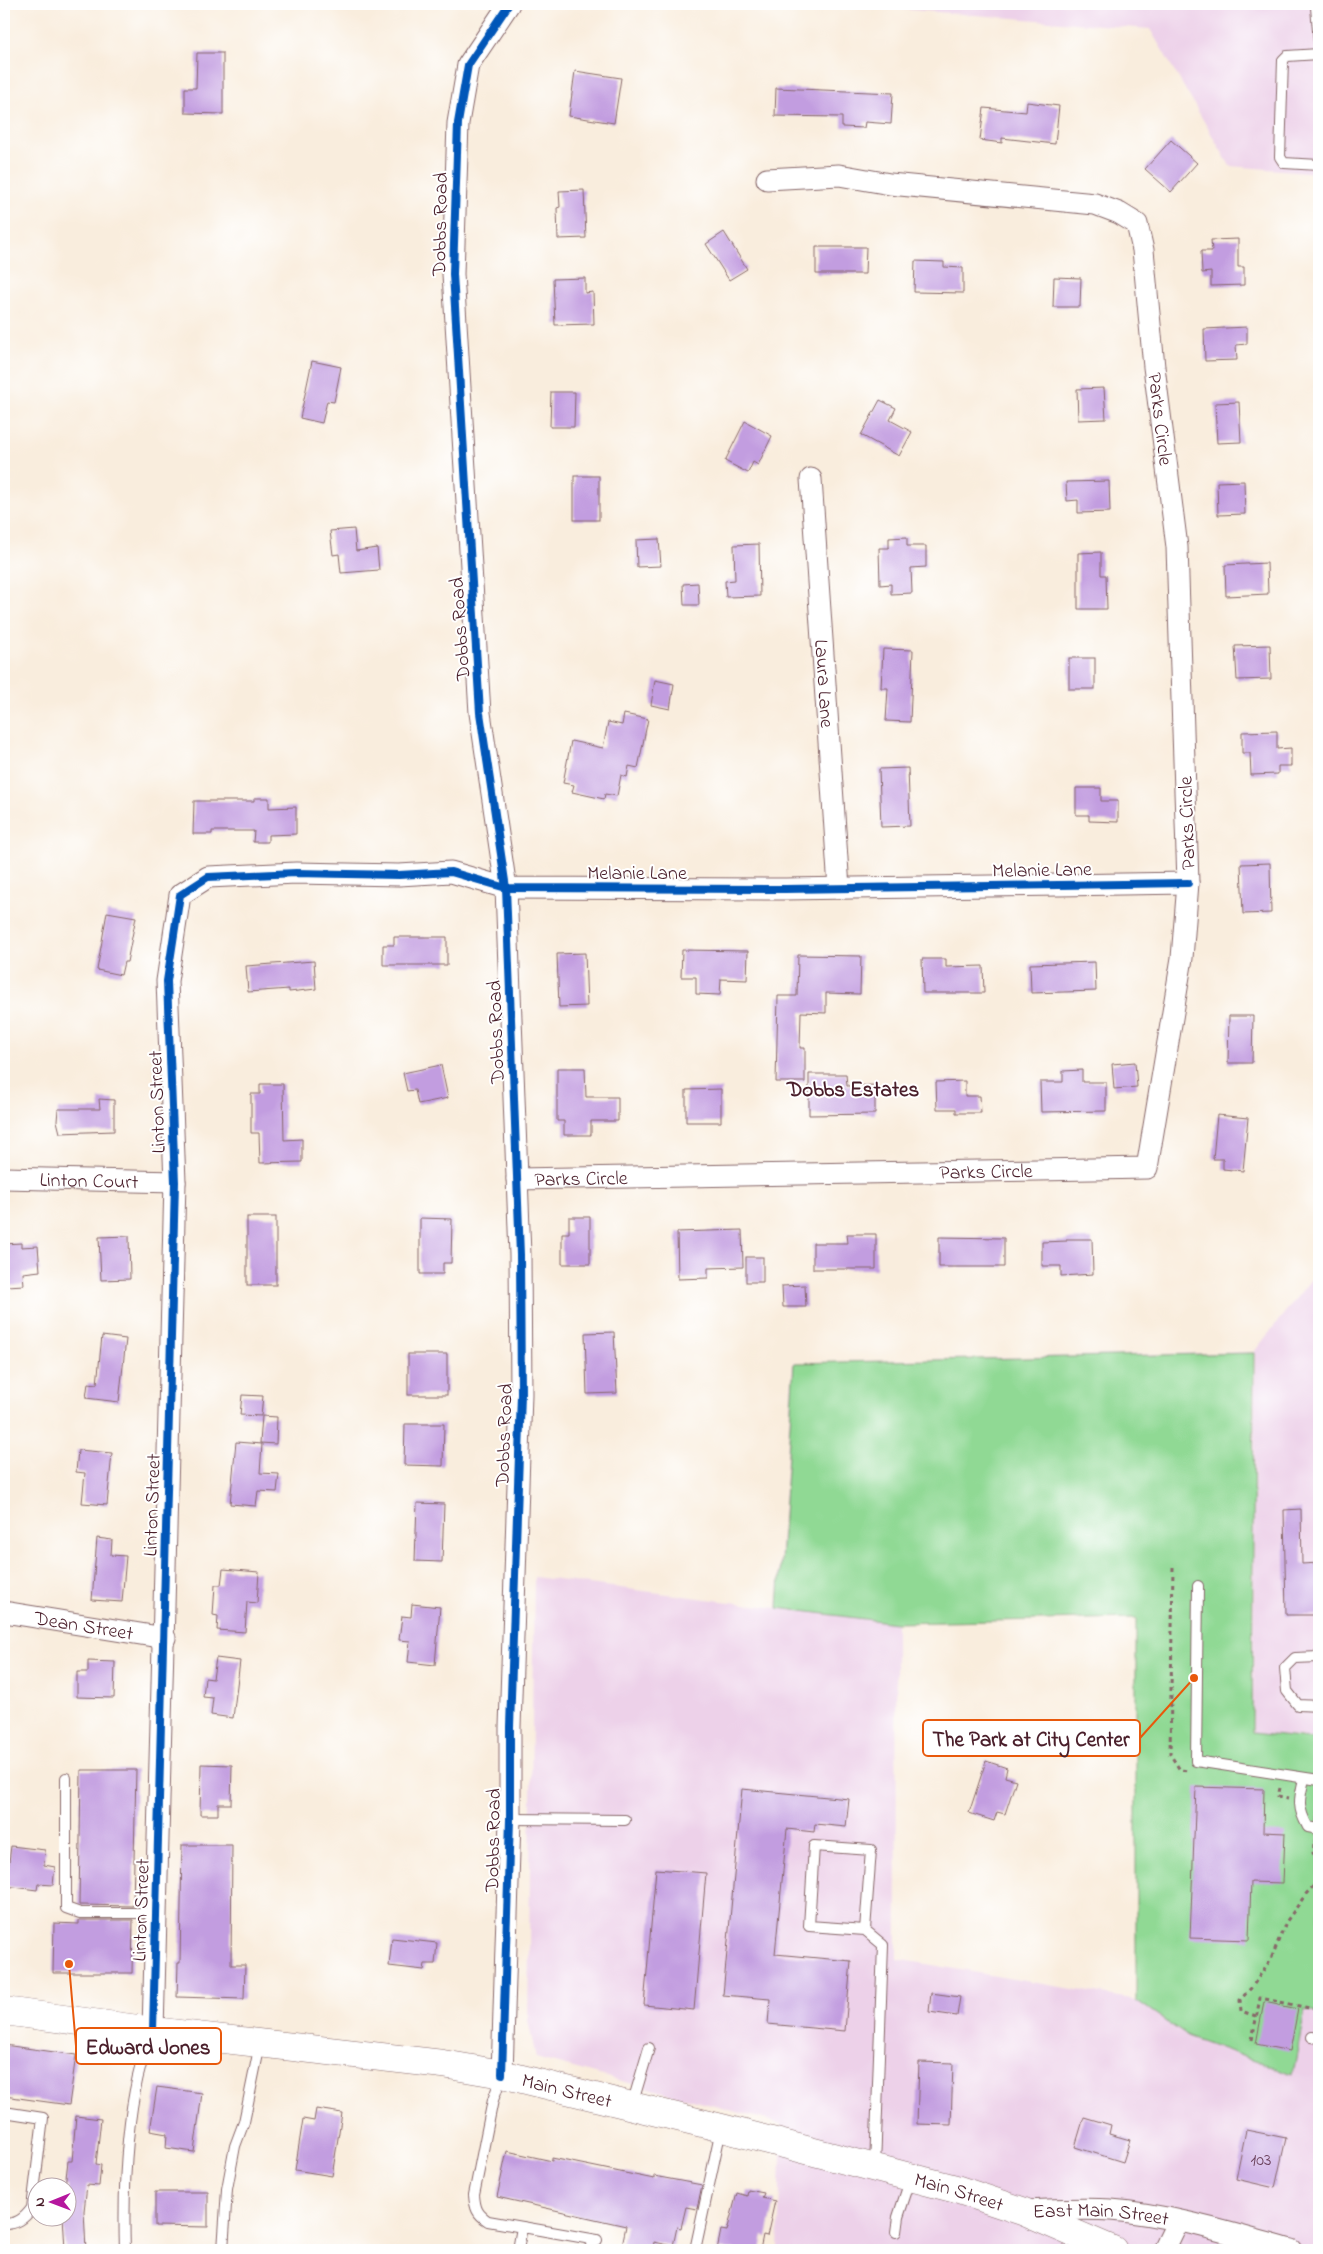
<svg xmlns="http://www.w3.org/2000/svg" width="1323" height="2254" font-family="'Indie Flower',sans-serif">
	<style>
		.built { fill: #edd1e9 }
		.green { fill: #90d994; stroke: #6d7c60 }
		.building { fill: #c29de0 }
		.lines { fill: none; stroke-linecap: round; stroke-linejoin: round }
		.service-casing { stroke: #876769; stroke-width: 12 }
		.minor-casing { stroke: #876769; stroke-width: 23 }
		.secondary-casing { stroke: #876769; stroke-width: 29 }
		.path { stroke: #876769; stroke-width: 3; stroke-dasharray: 4 4; stroke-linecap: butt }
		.service { stroke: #fff; stroke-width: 10 }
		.minor { stroke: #fff; stroke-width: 21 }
		.secondary { stroke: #fff; stroke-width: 28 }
		.cycleway-casing { stroke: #fff; stroke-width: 11 }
		.cycleway { stroke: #0057b8; stroke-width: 8 }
		.labels { text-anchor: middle; stroke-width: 4; stroke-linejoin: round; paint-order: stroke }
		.number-label { font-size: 18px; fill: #683e58 }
		.street-label { font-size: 20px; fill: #4a1f2b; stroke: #fff }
		.neighbourhood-label { font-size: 21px; font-weight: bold; fill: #4a1f2b; stroke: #fff }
		.leader { fill: none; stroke: #e8590c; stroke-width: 2 }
		.callout-dot { fill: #e8590c; stroke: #fff; stroke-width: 2 }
		.callout { fill: #fff; stroke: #e8590c; stroke-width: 2 }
		.callout-label { font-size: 21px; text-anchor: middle; font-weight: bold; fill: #4a1f2b }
	</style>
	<rect width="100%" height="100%" fill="#fff"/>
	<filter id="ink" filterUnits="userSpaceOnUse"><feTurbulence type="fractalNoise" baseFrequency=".02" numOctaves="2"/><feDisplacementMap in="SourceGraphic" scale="10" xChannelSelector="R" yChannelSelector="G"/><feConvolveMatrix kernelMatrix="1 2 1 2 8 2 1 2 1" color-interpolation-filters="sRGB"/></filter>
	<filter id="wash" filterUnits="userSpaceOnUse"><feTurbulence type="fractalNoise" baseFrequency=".0096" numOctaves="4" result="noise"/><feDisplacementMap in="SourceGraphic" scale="20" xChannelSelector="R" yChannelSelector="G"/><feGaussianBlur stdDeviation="1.12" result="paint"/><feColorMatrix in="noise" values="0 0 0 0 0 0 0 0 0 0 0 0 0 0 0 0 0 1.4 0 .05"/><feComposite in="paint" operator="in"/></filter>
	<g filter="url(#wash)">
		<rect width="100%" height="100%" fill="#f9eddd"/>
		<g class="built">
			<path d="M837,4h482v169l-89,-7 -80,-137z"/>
			<path d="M1319,1269v470l-66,-6 2,-380 -460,9 -17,245 118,16 1,336 239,41 51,36 106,38 12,-65 14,3v238h-541l4,-126 -246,-66 -8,-38 6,-443 243,31 16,-246 461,-10z"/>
		</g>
		<path class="green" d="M1254,1353l-2,380 67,7v272l-14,-2 -12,64 -106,-38 -51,-36v-382l-240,5 -118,-15 16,-245z"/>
		<g id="blocks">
			<g class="building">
				<path d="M197,53h26v61l-38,-1v-25h11z"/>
				<path d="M575,71l46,7 -7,45 -45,-7z"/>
				<path d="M776,88l117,5 -2,31 -26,-2 -1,6 -22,-1v-10l-67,-1z"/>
				<path d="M1027,102l32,4 -4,38 -53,-6v5l-22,-3 4,-32 42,4z"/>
				<path d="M1171,140l26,23 -26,29 -26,-23z"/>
				<path d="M584,190l2,48 -28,1 -1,-31 3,-1 -1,-16z"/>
				<path d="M724,232l23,37 -18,11 -23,-36z"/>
				<path d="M1238,239v28h6v18l-33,1v-14l-9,1 -1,-22h11l-1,-11z"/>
				<path d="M816,247h50l-1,27h-49z"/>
				<path d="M915,261l29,1v5l19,1v25l-49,-1z"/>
				<path d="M1054,277l27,1 -1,29h-27z"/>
				<path d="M585,278v15l8,-1 1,32 -39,1 -2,-46z"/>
				<path d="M1247,327v17l-11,1 1,15 -32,1 -1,-32z"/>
				<path d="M312,361l29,6 -7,35 -7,-1 -5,22 -22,-5z"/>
				<path d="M1104,388l2,31 -28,1 -1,-31z"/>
				<path d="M551,392h24l-1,35h-24z"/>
				<path d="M880,400l16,8 -6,12 22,12 -13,24 -38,-21z"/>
				<path d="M1239,402l2,40 -24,1 -2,-40z"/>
				<path d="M745,421l27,15 -14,29 -5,-3 -5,11 -23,-12z"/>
				<rect x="574" y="476" width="25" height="44"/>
				<path d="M1109,481l1,31 -32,1v-13l-11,1 -1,-19z"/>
				<path d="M1244,481l1,33 -27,1 -1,-33z"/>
				<path d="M354,529l2,22 21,-3 2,22 -38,3 -2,-19 -6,1 -3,-24z"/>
				<path d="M907,537v9h19v21l-15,1 1,25 -21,1v-10l-11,1 -1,-37h10v-10z"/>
				<path d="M659,539l2,27 -24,1 -1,-27z"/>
				<path d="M759,544l1,52 -34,1 -1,-16 10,-1 -1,-35z"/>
				<path d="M1101,552v23h5l1,34h-29v-56z"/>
				<path d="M1267,563l1,31 -42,2 -1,-31z"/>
				<path d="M698,583l1,22h-15l-1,-21z"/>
				<path d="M1270,645l1,34 -34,1 -2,-34z"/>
				<path d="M883,649l30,1 -3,72 -24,-1 2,-33h-7z"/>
				<rect x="1069" y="658" width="26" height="31"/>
				<path d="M655,680l19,4 -4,25 -19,-4z"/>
				<path d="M624,714l24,5 -10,49 -9,-2 -2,11 -6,-2 -4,21 -12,-2 -1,5 -32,-7 2,-7 -11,-2 8,-42 32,7 5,-26 14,3z"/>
				<path d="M1277,731v18l14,-1v18h-13v8l-27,1 -1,-22h-8v-21z"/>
				<path d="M908,768l2,58 -29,1 -2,-58z"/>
				<path d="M1076,788h25v13h17v21l-29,-1v-6h-13z"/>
				<path d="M254,798h15v10l27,-1v27l-28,1v7h-15l1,-11h-42v3h-19l1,-33h60z"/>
				<path d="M1270,863l1,50 -28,1 -2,-50z"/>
				<path d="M107,912l29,5 -9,45h-3l-3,13 -24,-5z"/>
				<path d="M394,937h53v28h-64v-20h11z"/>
				<path d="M682,950l66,1 -1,29 -26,-1 -1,16 -24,-1v-17h-15z"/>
				<path d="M585,953l2,53 -28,1 -2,-53z"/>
				<path d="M798,955l63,1 -1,38 -34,-1v20l-25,-1 -1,36h5v34h-29l2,-86h19z"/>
				<path d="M922,959h24v8l37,-1 1,27h-61z"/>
				<path d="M314,961l2,28 -27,3v-3l-41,3 -2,-26z"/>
				<path d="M1095,962l1,29 -65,2 -1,-29z"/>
				<path d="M1229,1016h24l-1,47h-24z"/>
				<path d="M1135,1062l2,25 -23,2 -2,-25z"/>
				<path d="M441,1065l7,33 -30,6 -3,-14 -8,1 -4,-18z"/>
				<path d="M557,1068h28l1,29h32v24h-27v14h-27v-14h-7z"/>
				<path d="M1082,1070v12h24v29l-65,1 -1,-30h23v-11z"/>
				<path d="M809,1074h37l1,12 28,-1v29l-66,1z"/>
				<path d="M965,1081v15h15l1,17h-25v-4h-19l-1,-27z"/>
				<path d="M260,1084h23l1,56 18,-1v23l-42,1 -1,-30h-8v-39h9z"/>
				<path d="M721,1089v33h-35v-32z"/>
				<path d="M99,1099l15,1v31l-54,2 -3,-12 1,-12h42z"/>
				<path d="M1217,1115l31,3 -5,53 -20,-2v-10h-10z"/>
				<rect x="247" y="1217" width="29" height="68"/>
				<path d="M569,1217h21v47h-28v-31h7z"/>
				<path d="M420,1218l32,1 -1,44h-8v11h-23z"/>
				<path d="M742,1230l1,37 -35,1v10l-30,1 -1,-47z"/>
				<path d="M847,1234h29v35h-63v-26h35z"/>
				<path d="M129,1236l1,43 -29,1 -2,-43z"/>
				<path d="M939,1237l65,1v29h-65z"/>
				<path d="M1067,1239h25l1,35 -32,2v-10h-19v-24l25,-1z"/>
				<path d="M21,1243v4l17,-1 2,25 -17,2 1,12 -17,1 -1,-12h-2v-30z"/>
				<rect x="746" y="1257" width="17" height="25"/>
				<path d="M805,1285l1,22h-23l-1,-21z"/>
				<path d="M614,1332l3,61 -30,1 -2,-61z"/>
				<path d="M102,1336l24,3 -7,63 -33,-4 2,-15 9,1z"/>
				<rect x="408" y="1354" width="39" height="41"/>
				<path d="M242,1395l21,1 -2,20 -21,-1z"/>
				<path d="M262,1416l15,1 -1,27 -16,-1z"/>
				<path d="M405,1424h39l-1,42 -39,-1z"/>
				<path d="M236,1442l26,2 -2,29 19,1 -2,18 -19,-1 -2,15 -26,-2z"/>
				<path d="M78,1450l34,3 -5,52 -25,-2 3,-30 -9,-1z"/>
				<path d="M417,1503l27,1 -2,58 -27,-1z"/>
				<path d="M1301,1509l1,55 17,-1v52h-33l-2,-105z"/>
				<path d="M97,1538l15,2 -1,15 15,1 -4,46 -30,-2z"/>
				<path d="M223,1569l36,3 -2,31 -10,-1 -2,30 -28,-2 1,-14 -5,-1 2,-30h6z"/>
				<path d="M412,1604l28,3 -5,58 -27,-3 2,-21 -11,-1 3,-24 9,1z"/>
				<path d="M216,1658l24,3 -7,57 -22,-3 2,-17 -10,-1 2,-19 8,1z"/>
				<path d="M88,1661l27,1 -1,36 -37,-1v-25h11z"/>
				<path d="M986,1761l21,7 -2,9 11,3 -11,34 -8,-2 -3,9 -25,-8z"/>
				<path d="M201,1764l31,1 -1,39h-13v11h-18z"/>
				<path d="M81,1770h55l-3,136 -54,-1z"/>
				<path d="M1196,1787l68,2 -1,43 22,1 -2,50 -32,-1 -2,58 -59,-2z"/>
				<path d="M742,1789l107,10 -3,28 -31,-3 -1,8 -27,-3 -12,125 76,7 -6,70 -77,-7 2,-25 -47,-4z"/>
				<path d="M182,1845h50l-1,120h14l-1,34 -67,-2 1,-34h2z"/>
				<path d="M11,1846l34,4 -1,15 11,2 -2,18 -15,-1 -1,6 -31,-4z"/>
				<path d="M656,1869l50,4 -12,137 -50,-5z"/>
				<path d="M79,1920h54l-1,53h-79l1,-50 25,1z"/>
				<path d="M392,1938l45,5 -2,21h-10l-1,6 -35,-4z"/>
				<path d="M931,1993l29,4 -3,19 -28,-4z"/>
				<path d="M1264,2002l34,7 -8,42 -34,-7z"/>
				<path d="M4,2045l72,10 -7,50 -65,-9z"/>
				<path d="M919,2062l34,1 -2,62 -34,-1z"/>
				<path d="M157,2087l45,6 -8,59 -28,-4 1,-14 -17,-3z"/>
				<path d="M316,2109l26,4 -10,63 -37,-6 8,-51 11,2z"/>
				<path d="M76,2116l25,3 -5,45 5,1 -2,21 -12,-1 -3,26 2,39h-21l-2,-34h5v-30h-3l3,-25h4z"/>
				<path d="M1084,2117l27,8 -2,9 21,6 -7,22 -48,-15z"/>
				<path d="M1246,2130l40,8 -11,50 -39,-9z"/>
				<path d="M507,2151l45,10v-3l102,21v-3l48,9 -5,24 -11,-2 -5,21 -4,-1 -4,19 -19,-4 -1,8h-32l5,-24 -129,-29z"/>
				<path d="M748,2190l16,3 -2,5 13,3 -8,35 -4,-1 -3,15h-43l4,-20 6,1 10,-38 10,3z"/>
				<path d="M155,2192h53v35l-53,-1z"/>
			</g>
		</g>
	</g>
	<g filter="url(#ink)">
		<use href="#blocks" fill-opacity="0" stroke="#876769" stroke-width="1"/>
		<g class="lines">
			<defs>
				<g id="service">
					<path d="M1316,7l3,36"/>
					<path d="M1319,54l-32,2 -4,4 -3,97 4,6 35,2"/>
					<path d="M1198,1586l-2,175 123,19"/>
					<path d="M1319,1657l-24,1 -10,10 2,23 11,14 21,1"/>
					<path d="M66,1778v130l14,5h76"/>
					<path d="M1304,1779c-5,20 -7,29 4,48l11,2"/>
					<path d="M510,1819l115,1"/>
					<path d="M865,1930l6,-80 -57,-4 -5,80 56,4 18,15 -8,222"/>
					<path d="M1312,2037l7,1"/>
					<path d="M502,2075l-9,25 -19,95c1,13 3,19 14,26l109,19 -9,10"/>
					<path d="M632,2105l17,-57"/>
					<path d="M4,2112l39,6 -11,90c-8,11 -15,16 -28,16"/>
					<path d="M896,2232l2,-15 13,-39"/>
					<path d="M125,2250c-2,-62 1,-162 28,-218"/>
					<path d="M223,2250l4,-61 8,-43 9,-24 16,-78"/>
					<path d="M518,2250l4,-23"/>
					<path d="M695,2250l26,-121"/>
				</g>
				<g id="minor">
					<path id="s1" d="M811,479l28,409"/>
					<path id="s2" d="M4,1178l171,4"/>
					<path id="s3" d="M517,1179l630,-11 35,-210 6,-75 -11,-336 -23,-180 -11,-117 -6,-26 -18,-11 -24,-9 -205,-20 -51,-9 -72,4"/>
					<path id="s4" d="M4,1612l161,26"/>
					<path d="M153,2031l22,-849 -8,-201 13,-86 28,-18 88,-4 103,2 52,-3 55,16 279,1 403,-6"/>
					<path d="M502,2074l8,-255v-92l11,-333 -1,-139 -14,-367 -26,-175 -27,-439 5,-151 10,-58 41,-61"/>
					<path id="s5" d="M1026,2211c28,-1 56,-3 85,-1 61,5 121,24 180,40"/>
					<path d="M1164,2250l14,-29"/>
				</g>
				<g id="secondary">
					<path id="s6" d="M4,2011l149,20 290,33 59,10 220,54 234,61 66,22 91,39"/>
				</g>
			</defs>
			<use href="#service" class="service-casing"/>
			<use href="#minor" class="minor-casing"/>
			<use href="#secondary" class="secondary-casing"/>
			<g class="path">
				<path d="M1173,1567l-3,187 10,16 8,1"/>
				<path d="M1280,1788l-2,8 10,2"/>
				<path d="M1314,1844l-1,9 6,7"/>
				<path d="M1256,2016l-15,-5 -1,-11 12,-13 19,-28 15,-37 20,-28 13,-14"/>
				<path d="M1252,2040l8,-42 59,12"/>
			</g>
			<use href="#service" class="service"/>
			<use href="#minor" class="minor"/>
			<use href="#secondary" class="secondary"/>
			<defs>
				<g id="cycleway">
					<path d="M153,2031l22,-849 -8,-201 13,-86 28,-18 88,-4 103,2 52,-3 55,16 279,1 403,-6"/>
					<path d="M502,2074l8,-255v-92l11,-333 -1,-139 -14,-367 -26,-175 -27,-439 5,-151 10,-58 41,-61"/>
				</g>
			</defs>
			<use href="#cycleway" class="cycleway-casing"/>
			<use href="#cycleway" class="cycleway"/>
		</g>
	</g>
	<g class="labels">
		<g class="number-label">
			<text x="1261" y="2165">103</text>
		</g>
		<g class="street-label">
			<text transform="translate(439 224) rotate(-89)" y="7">Dobbs Road</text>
			<text transform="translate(1161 419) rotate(83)" y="7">Parks Circle</text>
			<text transform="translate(459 629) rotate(-94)" y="7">Dobbs Road</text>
			<text dy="7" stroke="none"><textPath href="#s1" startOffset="205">Laura Lane</textPath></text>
			<text transform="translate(1186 823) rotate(-92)" y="7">Parks Circle</text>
			<text transform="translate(1042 869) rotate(-1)" y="7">Melanie Lane</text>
			<text x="637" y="879">Melanie Lane</text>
			<text transform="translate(495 1032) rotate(-92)" y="7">Dobbs Road</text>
			<text transform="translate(156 1102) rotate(-92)" y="7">Linton Street</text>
			<text dy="7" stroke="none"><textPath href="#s3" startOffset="469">Parks Circle</textPath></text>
			<text dy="7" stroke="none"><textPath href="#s3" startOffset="64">Parks Circle</textPath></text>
			<text dy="7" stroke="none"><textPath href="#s2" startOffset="85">Linton Court</textPath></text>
			<text transform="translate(503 1435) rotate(-88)" y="7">Dobbs Road</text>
			<text transform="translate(151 1505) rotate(-88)" y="7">Linton Street</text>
			<text dy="7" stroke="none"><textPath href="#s4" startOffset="81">Dean Street</textPath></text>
			<text transform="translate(492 1840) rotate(-89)" y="7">Dobbs Road</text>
			<text transform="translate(140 1910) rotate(-88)" y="7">Linton Street</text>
			<text dy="7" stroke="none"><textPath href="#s6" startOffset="569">Main Street</textPath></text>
			<text dy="7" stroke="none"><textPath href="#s6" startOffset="974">Main Street</textPath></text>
			<text dy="7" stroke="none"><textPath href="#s5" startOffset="75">East Main Street</textPath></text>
		</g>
		<g class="neighbourhood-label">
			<text x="853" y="1096">Dobbs Estates</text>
		</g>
	</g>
	<path class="leader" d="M1194 1678L1140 1738M69 1964L76 2046"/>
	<g class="callout-dot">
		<circle cx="1194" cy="1678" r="5"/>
		<circle cx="69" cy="1964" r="5"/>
	</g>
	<g class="callout">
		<rect x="923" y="1720" width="217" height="36" rx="5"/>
		<rect x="76" y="2028" width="145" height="36" rx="5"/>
	</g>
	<g class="callout-label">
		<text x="1031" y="1746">The Park at City Center</text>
		<text x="148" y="2054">Edward Jones</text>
	</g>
	<rect width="1323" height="2254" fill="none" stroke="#fff" stroke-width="20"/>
	<g transform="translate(52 2202) rotate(269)"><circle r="24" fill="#ffffff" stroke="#b7a5aa"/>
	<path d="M0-4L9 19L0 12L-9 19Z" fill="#b5179e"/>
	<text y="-8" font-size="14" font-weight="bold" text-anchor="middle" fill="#4a1f2b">N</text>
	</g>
</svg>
